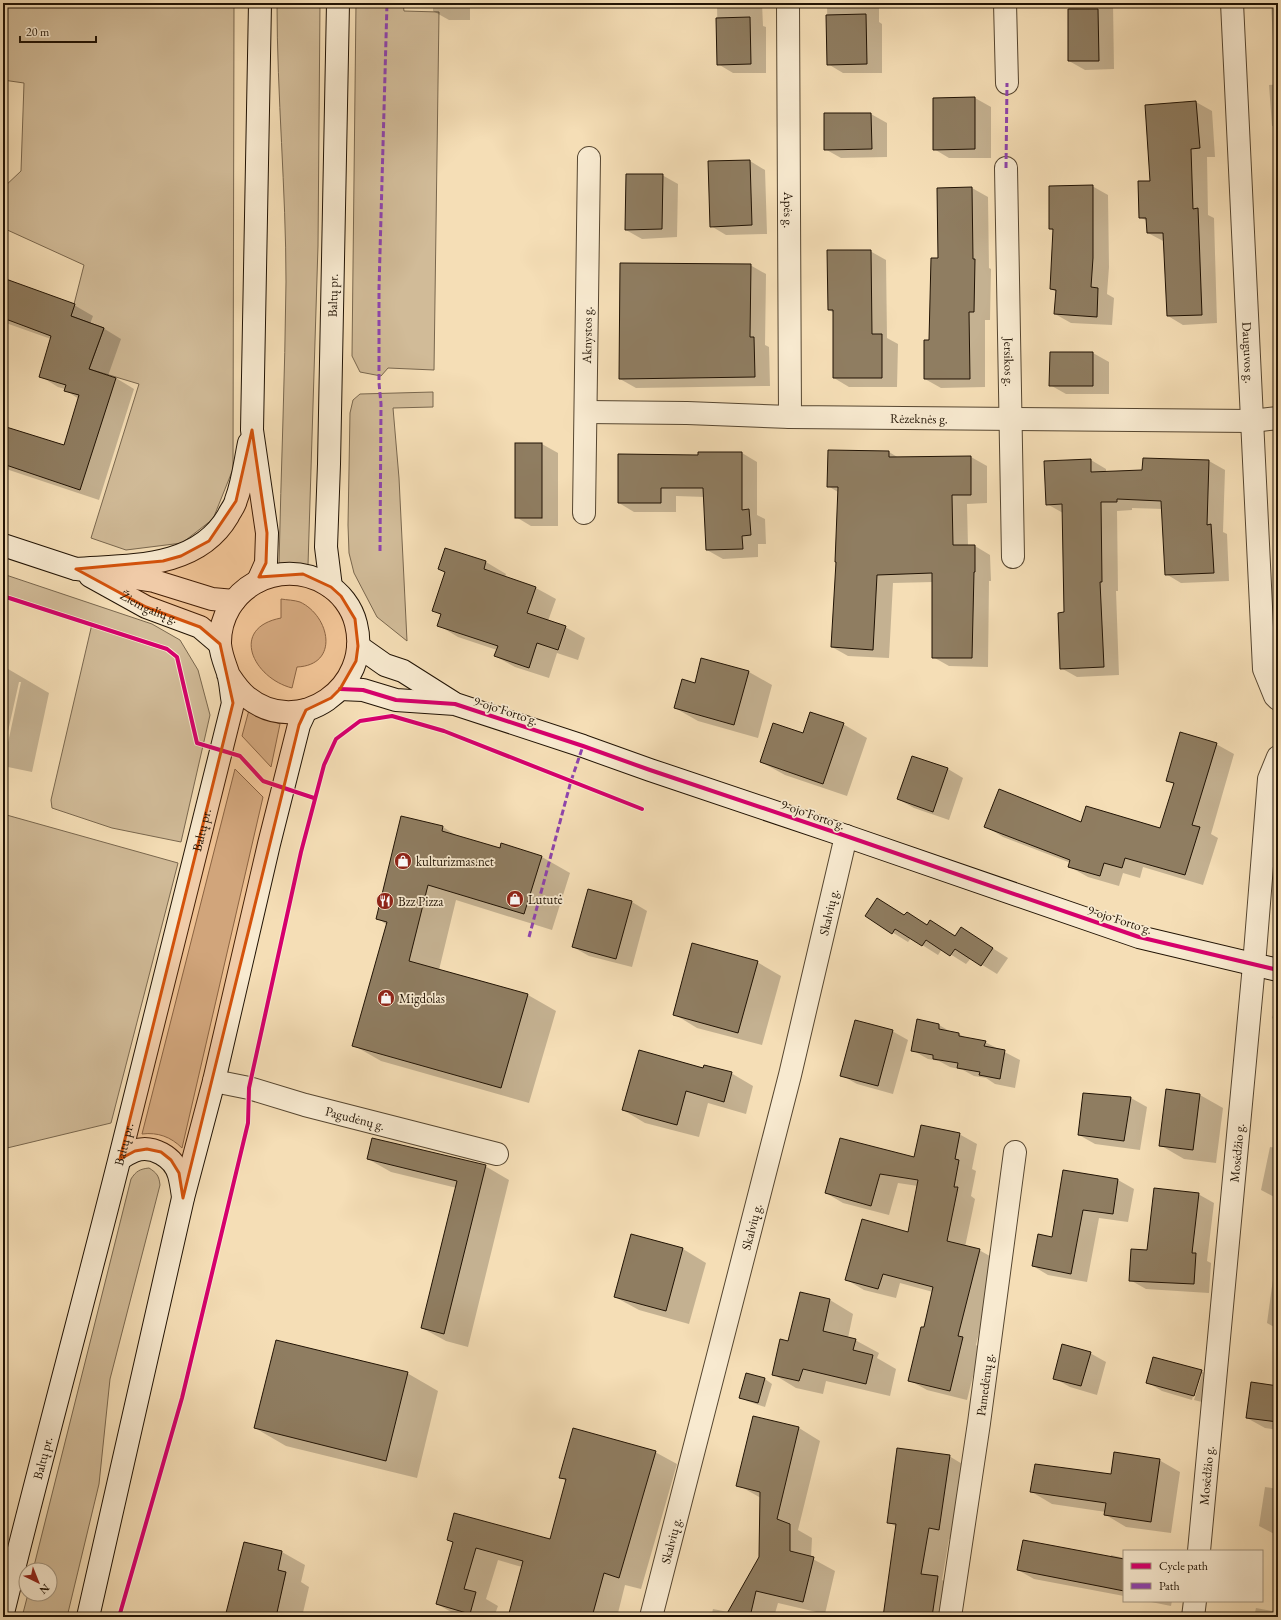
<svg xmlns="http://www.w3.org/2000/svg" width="1281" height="1620" font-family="'EB Garamond',serif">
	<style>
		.green { fill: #d1bb98; stroke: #79674e }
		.shadow { fill: #0003 }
		.building { fill: #8f7d61; stroke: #211304 }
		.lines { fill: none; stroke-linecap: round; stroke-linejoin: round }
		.street-casing { stroke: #564630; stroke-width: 24 }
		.secondary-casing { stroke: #211304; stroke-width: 24 }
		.street { stroke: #f8ead0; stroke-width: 22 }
		.secondary { stroke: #f8ead0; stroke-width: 22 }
		.quiet { stroke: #8e44ad; stroke-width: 3; stroke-dasharray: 6 3; stroke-linecap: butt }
		.cycleway-casing { stroke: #f8ead0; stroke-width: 6 }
		.cycleway { stroke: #d6006c; stroke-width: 4 }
		.marked { fill: #d4520b; fill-opacity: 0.2; stroke: #d4520b; stroke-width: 3; stroke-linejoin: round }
		.labels { text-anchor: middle; stroke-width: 3.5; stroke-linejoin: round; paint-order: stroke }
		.street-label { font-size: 13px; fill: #211304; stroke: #f8ead0 }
		.poi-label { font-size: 13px; fill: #211304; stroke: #f8ead0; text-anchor: start }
	</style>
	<rect width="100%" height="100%" fill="#f5deb6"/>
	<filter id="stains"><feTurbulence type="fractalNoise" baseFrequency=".005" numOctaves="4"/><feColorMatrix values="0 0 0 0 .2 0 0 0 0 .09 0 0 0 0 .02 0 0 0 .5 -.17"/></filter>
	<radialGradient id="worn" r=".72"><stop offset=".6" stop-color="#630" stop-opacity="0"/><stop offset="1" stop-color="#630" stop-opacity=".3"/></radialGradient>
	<g class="green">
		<path d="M3,3h231l-1,466 -20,50 -31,24 -56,7 -35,-12 48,-154 -50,-15 15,-41 -33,-12 13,-51 -81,-37v-40l18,-17 3,-88 -21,-3z"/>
		<path d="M277,3h43l-2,243 -10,319 -29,-1c2,-94 6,-188 7,-282 0,-93 -9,-186 -9,-279z"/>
		<path d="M356,3h47l1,8 35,1 -5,358 -46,-2 -7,8 -21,-4 -8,-16z"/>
		<path d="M433,392v15l-40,1 6,70 8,163 -30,-24 -23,-44 -5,-20 -1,-28 2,-112 3,-13 7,-6z"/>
		<path d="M3,574l149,50 28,16 18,30 12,45 -29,127 -69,-14 -60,-20 -1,-8 41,-176 -89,-28z"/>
		<path d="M281,599c6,1 13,1 19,3 30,14 40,63 -3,65l-5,21c-39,-10 -63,-60 -11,-70z"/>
		<path d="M249,710l31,14 -9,43 -29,-31z"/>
		<path d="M235,769l28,28 -81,351c-11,-11 -24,-16 -40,-14z"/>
		<path d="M3,814l175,49 -67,260 -108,26z"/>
		<path d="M149,1168c8,5 10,8 11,17l-50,194 -11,105 -32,133h-45l6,-23h22v-24h-17l98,-391c5,-8 9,-10 18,-11z"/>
	</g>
	<g class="shadow">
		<path d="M433,3h37v17h-21l-16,-9z"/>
		<path d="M717,3h45l1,23 3,1v46h-33l-15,-9z"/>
		<path d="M827,3h52v19l3,2v49h-39l-15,-9z"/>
		<path d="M1069,3h44l1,66 -29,1 -16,-9z"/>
		<path d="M1271,3h7v41l-5,-3z"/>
		<path d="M1278,84v96l-2,-2 -2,-52h-2l-3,-41z"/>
		<path d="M934,98h41l16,9v51h-42l-15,-9z"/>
		<path d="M1196,102l16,9 3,46h-8l1,58 6,3 3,105 -34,2 -15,-9 -3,-74 -17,-9 -1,-12 -7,-4 11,-35 -5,-76z"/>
		<path d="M871,114l16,9v34l-46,1 -16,-9z"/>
		<path d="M750,161l15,9 2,64 -41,1 -15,-9z"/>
		<path d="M662,175l16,9 -1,53 -35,2 -16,-9z"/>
		<path d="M1092,186l16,9 1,72 -2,27 7,4 -2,27 -41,-2 -16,-9 2,-22 -6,-3 3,-58 -4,-2z"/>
		<path d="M972,188l16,9 1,71 2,1 -1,51h-5v67l-44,1 -16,-9 14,-119 -1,-71z"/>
		<path d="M870,251l16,9 1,78 11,6 -1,43h-48l-15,-9v-65l-5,-3z"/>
		<path d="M750,265l16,9 -1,71 4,2 1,39 -134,2 -16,-9z"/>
		<path d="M3,280l71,25 19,11 -3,8 13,4 18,11 -13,37 8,2 18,11 -35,111 -96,-32v-41l61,19 15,-47 -14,-9v-1l-7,-2 -18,-11 11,-37 -48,-17z"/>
		<path d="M1051,353h42l16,9v32h-43l-16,-9z"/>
		<path d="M542,444l16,9v73h-27l-15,-9z"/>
		<path d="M829,451l60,1 10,6 72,-1 16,9v37l-20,1 1,42h7l15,9 1,26h-2l-1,86 -39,-1 -16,-9v-75l-40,1 -4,75 -41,-2 -16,-9 5,-85 1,-70 -10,-6z"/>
		<path d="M742,453l15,9v53l8,4 1,25h-8v13l-35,2 -16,-9 -2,-53 -29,-1v16h-42l-15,-9 80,-47z"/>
		<path d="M1144,459l65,2 16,9 -2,62 4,2 2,47 -48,2 -15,-9 -3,-65 -31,-1v2l-15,1 1,80h-2l3,84 -42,2 -16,-9 4,-55 -2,-100 -16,-9 44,-44 15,9v4l37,-2z"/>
		<path d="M446,549l40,13 20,12 -1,3 31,11 20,11 -8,22 17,6 20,11 -7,22 -21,-7 -8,25 -34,-11 -20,-11 2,-6 -39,-13 -20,-12 3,-10 -8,-5 13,-37 -7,-4z"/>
		<path d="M702,659l47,13 23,13 -14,53 -60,-17 -23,-13 20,-24z"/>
		<path d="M3,666l46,27 -17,79 -29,-6 18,-84h-2l-16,72z"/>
		<path d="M843,724l24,14 -20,58 -62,-21 -24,-13 42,-28z"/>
		<path d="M1216,744l18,10 -23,80 7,4 -15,47 -60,-18 -3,11 -17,-5 -4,13 -31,-9 -18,-10 1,-4 -68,-26 -18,-11 97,-3 79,6 13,-45 -7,-4z"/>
		<path d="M948,769l15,9 -14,42 -35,-12 -16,-9z"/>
		<path d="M443,827l16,10 41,13 2,-6 40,13 28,16 -18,57 -96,-30 -17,70 89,25 28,16 -27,92 -148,-42 -28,-16 34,-120 -10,-7z"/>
		<path d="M589,890l43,12 15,9 -15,56 -43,-11 -16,-9z"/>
		<path d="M907,913l21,12 2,-4 26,15 5,-8 47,30 -11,16 -26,-16 -5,6 -24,-15 -4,6 -27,-17 -3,4 -42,-26h39z"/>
		<path d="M757,962l24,14 -19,69 -65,-17 -23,-14z"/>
		<path d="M1278,1000v22l-6,-4z"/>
		<path d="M939,1025l14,8 6,1 7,4 19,4 35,18 -5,28 -20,-4 -9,-6 -12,-2 -11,-6 -13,-3 -11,-6 -11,-2 -16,-9z"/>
		<path d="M892,1031l16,9 -15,54 -36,-10 -16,-9z"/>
		<path d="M704,1069l27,4 22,13 -7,28 -38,-11 -9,34 -54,-14 -22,-13z"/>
		<path d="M1167,1090l33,5 23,13 -7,55 -32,-4 -24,-14z"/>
		<path d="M1084,1094l47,4 16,9 -7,43 -45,-6 -16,-9z"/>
		<path d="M959,1134l18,10 -5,25 4,2 -5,25 4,3 -10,48 14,3 18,10 -21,85 4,3 -13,52 -40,-10 -18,-10 24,-88 -33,-9 -4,15 -32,-8 -17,-10 62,-47 9,-47 -20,-3 -9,32 -46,-12 -17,-10 89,-34z"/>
		<path d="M1270,1147l8,1v51l-17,-9z"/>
		<path d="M368,1159l117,7 24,14 -41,167 -22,-6 -24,-13 35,-140 -66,-16z"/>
		<path d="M1064,1171l54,9 16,9 -6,33 -29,-4 -12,64 -39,-7 -15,-9 20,-28z"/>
		<path d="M1198,1194l16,9 -7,58 4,2 -2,30 -63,-4 -16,-9 18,-29z"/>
		<path d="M632,1235l51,14 23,14 -17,61 -50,-14 -24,-13z"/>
		<path d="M1273,1279h5v50l-11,-6z"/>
		<path d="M801,1293l29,7 23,14 -5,24 7,2 24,13 -2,5 19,11 -6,27 -64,-15 -3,13 -27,-6 -23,-14 16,-32z"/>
		<path d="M1090,1353l16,9 -9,33 -27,-8 -16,-9z"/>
		<path d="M1201,1371l16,9 -7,24 -16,-4 8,-26h-3l-7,26 -30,-9 -15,-9z"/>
		<path d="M407,1373l31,18 -21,87 -131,-32 -31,-18z"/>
		<path d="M765,1379l7,5 -7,23 -18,-6 -7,-4z"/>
		<path d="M1278,1387v43l-13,-2 -18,-10z"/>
		<path d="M799,1428l21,13 -22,89 14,8 -1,20 24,13 -10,43 -47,-11 -4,14h-63l2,-8 15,3 32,-55 1,-59 -23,-13z"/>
		<path d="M655,1452l22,12 -36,125 -16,-4 -8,32h-104l9,-50 -24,-7 -12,39 12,7 -4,11h-34l-23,-13 17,-61 -6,-3 102,1 16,-60 -6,-4z"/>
		<path d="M949,1456l20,12 -10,72 -10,-1 -7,41 15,9 -4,28h-69l13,-90 -9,-5z"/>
		<path d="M1159,1460l21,12 -9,61 -45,-6 -20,-12v-3l-54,-8 -20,-12 79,-16z"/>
		<path d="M1265,1487l13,2v47l-19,-10z"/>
		<path d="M245,1543l37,9 23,13 -4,17 8,5 -7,30h-76z"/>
		<path d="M1111,1555l13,3v38l-90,-17 -16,-9 93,-13z"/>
		<path d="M1146,1601h26l-1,5z"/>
		<path d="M1256,1608l22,4v5h-24z"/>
	</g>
	<g class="building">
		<path d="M1068,9h30l1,52h-31z"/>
		<path d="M866,14l1,50 -40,1 -1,-50z"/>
		<path d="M750,17l1,47 -34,1 -1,-47z"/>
		<path d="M975,97v52l-42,1v-52z"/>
		<path d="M1196,101l4,47 -9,1 2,60 5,-1 4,107 -35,1 -4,-83h-16l-1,-15h-7l-1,-37h12l-5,-76z"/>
		<path d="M824,113h47l1,36 -48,1z"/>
		<path d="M750,160l2,65 -42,2 -2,-66z"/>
		<path d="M626,174h37l-1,55 -37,1z"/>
		<path d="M1093,185v73l-2,29 7,1 -1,29 -43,-3 2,-24 -6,-1 3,-60h-4v-43z"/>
		<path d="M972,187l1,72h2l-1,53h-5l1,67h-46v-39h5l2,-82h7l-1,-70z"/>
		<path d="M827,250h44l1,84h10v44h-49v-68h-5z"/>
		<path d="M620,263l131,1 -1,73h4l1,40 -136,2z"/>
		<path d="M3,278l72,26 -4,12 33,12 -15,41 27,9 -36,112 -77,-26v-38l61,19 15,-50 -15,-4 2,-6 -27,-8 12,-41 -48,-18z"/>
		<path d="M1050,352h43v34h-44z"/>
		<rect x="515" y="443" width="27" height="75"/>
		<path d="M828,450l61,1v6l82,-1v39h-19l1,50h22v27h-1l-2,86h-40v-85l-55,2 -4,75 -42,-3 5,-85h-1l3,-75h-11z"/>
		<path d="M698,452h44v58l7,-1 2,26 -9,1 1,13 -37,1 -3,-62h-42v15h-43v-49l80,1z"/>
		<path d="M1143,458l66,2 -2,65 4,-1 3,49 -49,2 -4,-74 -44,-2v3h-16l1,80h-2l4,85 -44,2 -2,-56 6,-1 -2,-108 -16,1 -2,-44 47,-2v13l51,-2z"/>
		<path d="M445,548l41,13 -2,8 52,18 -9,26 39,13 -8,24 -21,-7 -8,25 -35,-12 4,-10 -61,-20 4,-12 -9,-3 13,-39 -7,-3z"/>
		<path d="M701,658l48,13 -15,54 -60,-17 8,-29 13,4z"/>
		<path d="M810,712l34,11 -21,61 -63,-22 13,-39 30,10z"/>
		<path d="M1180,732l37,11 -25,82 8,2 -15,48 -60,-17 -3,10 -18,-5 -4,13 -32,-9 2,-7 -86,-33 15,-38 82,33 5,-16 74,22 14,-45 -8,-2z"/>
		<path d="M912,756l36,12 -15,44 -36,-13z"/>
		<path d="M401,816l42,10 -1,5 58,17 1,-5 41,13 -18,58 -96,-29 -19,76 119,33 -27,94 -149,-42 35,-124 -11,-3z"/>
		<path d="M588,889l44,12 -16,58 -44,-12z"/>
		<path d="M877,898l27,17 3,-3 20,13 3,-5 25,16 6,-9 32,21 -12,18 -26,-17 -5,7 -24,-16 -4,6 -27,-17 -3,5 -27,-18z"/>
		<path d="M692,943l66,18 -20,72 -65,-18z"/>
		<path d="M917,1019l22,5v5l20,4v3l27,5 -2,5 21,4 -5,29 -21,-4 1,-3 -23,-4 1,-5 -25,-4v-4l-22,-4z"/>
		<path d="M855,1020l38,10 -15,56 -38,-10z"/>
		<path d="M639,1050l64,18 1,-3 28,7 -8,30 -38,-11 -9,34 -55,-15z"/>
		<path d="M1166,1089l34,5 -7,56 -34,-4z"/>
		<path d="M1083,1093l48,4 -7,44 -46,-6z"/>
		<path d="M921,1125l39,8 -5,26 4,1 -5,27h4l-11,54 33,8 -22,87 5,1 -13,54 -42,-10 13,-54h3l9,-40 -50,-13 -5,15 -33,-9 17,-61 46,13 10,-52 -38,-6 -9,32 -46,-13 15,-55 74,19z"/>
		<path d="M372,1138l114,27 -42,169 -23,-6 36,-147 -90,-22z"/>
		<path d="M1063,1170l55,9 -5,35 -30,-4 -12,64 -39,-8 6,-32 14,3z"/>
		<path d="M1154,1188l45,5 -7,60h4l-2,31 -65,-3 2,-32 16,1z"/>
		<path d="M631,1234l52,14 -17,63 -52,-14z"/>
		<path d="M800,1292l30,7 -7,32 33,8 -3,11 20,5 -7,29 -63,-15 -4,12 -27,-6 8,-36 8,2z"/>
		<path d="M276,1340l132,32 -22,89 -132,-33z"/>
		<path d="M1062,1344l29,8 -10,34 -28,-7z"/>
		<path d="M1153,1357l49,13 -8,26 -48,-13z"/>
		<path d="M746,1373l19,5 -7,25 -19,-5z"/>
		<path d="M1251,1382l27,4v36l-32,-4z"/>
		<path d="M753,1416l46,11 -22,92 13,5v27l24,6 -11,45 -47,-11 -6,26h-25l34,-60 1,-65 -24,-6z"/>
		<path d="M573,1428l83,23 -37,127 -15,-5 -12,44h-84l15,-56 -47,-13 -12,41 12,3 -6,22 -34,-10 17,-62 -6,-2 7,-27 96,26 16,-60 -7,-1z"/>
		<path d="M897,1448l53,7 -11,75 -10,-2 -8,46 17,2 -6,41h-49l13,-93 -9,-1z"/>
		<path d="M1114,1452l46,7 -9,63 -47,-7 2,-12 -76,-11 5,-28 76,10z"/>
		<path d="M1023,1540l101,19v32l-107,-21z"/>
		<path d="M244,1542l38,9 -4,19 8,2 -10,45h-51z"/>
	</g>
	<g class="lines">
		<defs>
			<g id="street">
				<path id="s1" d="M788,3l2,414"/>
				<path d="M1005,3l2,80"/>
				<path id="s2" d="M1232,3l32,666 11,27 3,3"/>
				<path id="s3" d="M1006,168l7,389"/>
				<path id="s4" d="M586,412l101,1 103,4 462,4 26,-3"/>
				<path id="s5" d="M584,513l5,-355"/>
				<path id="s6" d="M214,1081l35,7 56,17 192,49"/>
				<path id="s7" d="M1199,1551l55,-586 15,-186 9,-22"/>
				<path id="s8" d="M651,1617l139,-542 56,-239"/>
				<path id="s9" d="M950,1617l29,-194 36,-271"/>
				<path d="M1193,1617l2,-16"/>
			</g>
			<g id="secondary">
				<path d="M3,545l73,24 78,12 58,18 22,2"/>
				<path d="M76,569c54,-4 121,0 152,-53 2,-5 7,-10 8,-16 7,-18 9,-38 13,-57"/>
				<path id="s10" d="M90,576l56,31 54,20 20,17"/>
				<path d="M258,581l8,-18 1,-30 -15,-103 8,-427"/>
				<path id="s11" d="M331,587l-5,-40 3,-83 9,-461"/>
				<path d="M358,646l27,19 18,6 49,31"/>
				<path d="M340,689l23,1 33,10 59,4 128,42 67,24 196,66 293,101 139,33"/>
				<path d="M120,1159c4,-3 9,-6 14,-8 18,-7 40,6 45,24 2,7 3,15 4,22"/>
				<path id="s12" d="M3,1613c37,-151 78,-301 116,-452 39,-153 75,-305 114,-458 -2,-9 -2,-20 -5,-30 -3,-9 -7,-18 -8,-29 -1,-55 59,-88 106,-60 14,8 26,23 30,40 16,63 -57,115 -109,73 -8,-6 -13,-14 -19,-23"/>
				<path d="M88,1617l95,-419 31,-117 55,-237 30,-119 7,-15"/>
			</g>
		</defs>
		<use href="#street" class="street-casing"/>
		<use href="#secondary" class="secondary-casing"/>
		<use href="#street" class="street"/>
		<use href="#secondary" class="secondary"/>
		<g class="quiet">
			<path d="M1006,168l1,-85"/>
			<path d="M380,551l1,-147 -2,-21v-95l8,-285"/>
			<path d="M529,937l42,-156 12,-35"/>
		</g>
		<defs>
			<g id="cycleway">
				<path d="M3,596l164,53 10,8 20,86 43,13 23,25 51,17"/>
				<path d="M340,689l23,1 33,10 59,4 128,42 67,24 196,66 293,101 139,33"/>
				<path d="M119,1617l63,-219 66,-275 1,-35 52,-236 23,-87 12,-26 24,-18 32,-5 52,15 198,78"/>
			</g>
		</defs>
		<use href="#cycleway" class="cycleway-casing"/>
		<use href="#cycleway" class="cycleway"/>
	</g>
	<path class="marked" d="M252,430l15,103 -1,30 -7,14 44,-3 28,13 10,9 14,23 3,27 -2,15 -16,28 -9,9 -25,12 -7,15 -116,473 -4,-25 -8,-13 -10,-8 -14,-3 -12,2 -15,8 113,-456 -13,-59 -20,-17 -54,-20 -70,-38 87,-8 18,-5 28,-15 27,-40z"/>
	<defs>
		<symbol id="shop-disc" viewBox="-11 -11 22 22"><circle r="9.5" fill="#8f2418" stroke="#f8ead0"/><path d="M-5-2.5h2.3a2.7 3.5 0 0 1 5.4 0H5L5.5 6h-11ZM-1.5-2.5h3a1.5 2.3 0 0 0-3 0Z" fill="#fff"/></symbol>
		<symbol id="restaurant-disc" viewBox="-11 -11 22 22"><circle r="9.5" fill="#8f2418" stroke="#f8ead0"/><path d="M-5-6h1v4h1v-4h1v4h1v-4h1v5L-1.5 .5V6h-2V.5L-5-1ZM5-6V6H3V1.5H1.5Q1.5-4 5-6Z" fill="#fff"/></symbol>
	</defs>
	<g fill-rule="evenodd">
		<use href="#shop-disc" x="393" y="851" width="20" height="20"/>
		<use href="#shop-disc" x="505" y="889" width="20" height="20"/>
		<use href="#restaurant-disc" x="375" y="891" width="20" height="20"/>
		<use href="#shop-disc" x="376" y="988" width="20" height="20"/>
	</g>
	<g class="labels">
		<g class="street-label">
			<text dy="5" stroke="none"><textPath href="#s1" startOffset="207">Apės g.</textPath></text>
			<text dy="5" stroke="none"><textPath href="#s11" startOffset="292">Baltų pr.</textPath></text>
			<text dy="5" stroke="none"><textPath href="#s5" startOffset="178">Aknystos g.</textPath></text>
			<text dy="5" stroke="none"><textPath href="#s2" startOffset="350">Dauguvos g.</textPath></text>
			<text dy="5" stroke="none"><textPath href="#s3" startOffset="194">Jersikos g.</textPath></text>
			<text dy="5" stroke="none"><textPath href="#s4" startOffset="333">Rėzeknės g.</textPath></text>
			<text dy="5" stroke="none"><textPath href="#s10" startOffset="67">Žiemgalių g.</textPath></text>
			<text transform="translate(506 710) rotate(18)" y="5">9-ojo Forto g.</text>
			<text transform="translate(813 814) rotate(19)" y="5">9-ojo Forto g.</text>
			<text dy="5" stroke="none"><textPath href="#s12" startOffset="808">Baltų pr.</textPath></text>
			<text dy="5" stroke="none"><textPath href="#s8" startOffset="727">Skalvių g.</textPath></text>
			<text transform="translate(1120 919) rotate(18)" y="5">9-ojo Forto g.</text>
			<text dy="5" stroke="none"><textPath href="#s6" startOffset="146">Pagudėnų g.</textPath></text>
			<text dy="5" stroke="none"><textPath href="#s12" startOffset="484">Baltų pr.</textPath></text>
			<text dy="5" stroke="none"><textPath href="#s7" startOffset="400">Mosėdžio g.</textPath></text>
			<text dy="5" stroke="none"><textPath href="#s8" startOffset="403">Skalvių g.</textPath></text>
			<text dy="5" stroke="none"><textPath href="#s9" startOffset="235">Pamedėnų g.</textPath></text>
			<text dy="5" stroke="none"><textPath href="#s12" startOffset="160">Baltų pr.</textPath></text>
			<text dy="5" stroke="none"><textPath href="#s7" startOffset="76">Mosėdžio g.</textPath></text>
			<text dy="5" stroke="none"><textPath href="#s8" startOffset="79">Skalvių g.</textPath></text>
		</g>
		<g class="poi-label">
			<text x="416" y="866">kulturizmas.net</text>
			<text x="528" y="904">Lututė</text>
			<text x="398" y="906">Bzz Pizza</text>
			<text x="399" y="1003">Migdolas</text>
		</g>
	</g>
	<rect width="1281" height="1620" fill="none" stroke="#f5deb6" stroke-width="16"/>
	<rect x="4" y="4" width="1273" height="1612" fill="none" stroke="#211304" stroke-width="2"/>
	<rect x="8" y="8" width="1265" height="1604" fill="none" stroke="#211304"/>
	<rect x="1123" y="1550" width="140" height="52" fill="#f8ead0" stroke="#a2947e"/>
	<rect x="1131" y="1563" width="20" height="6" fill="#d6006c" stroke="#a2947e"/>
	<text x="1159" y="1570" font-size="12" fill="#211304">Cycle path</text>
	<rect x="1131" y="1583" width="20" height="6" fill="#8e44ad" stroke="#a2947e"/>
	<text x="1159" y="1590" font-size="12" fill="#211304">Path</text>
	<g transform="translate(38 1582) rotate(137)"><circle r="19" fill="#f8ead0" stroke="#a2947e"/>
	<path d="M0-3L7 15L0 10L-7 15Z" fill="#8f2418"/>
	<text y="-6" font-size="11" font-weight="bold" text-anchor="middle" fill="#211304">N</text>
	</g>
	<path d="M20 36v6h76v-6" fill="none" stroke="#211304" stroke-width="2"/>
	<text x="26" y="36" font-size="12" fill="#211304" stroke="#f8ead0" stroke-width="3" paint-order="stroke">20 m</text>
	<rect width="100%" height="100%" filter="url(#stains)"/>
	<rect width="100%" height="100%" fill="url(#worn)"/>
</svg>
